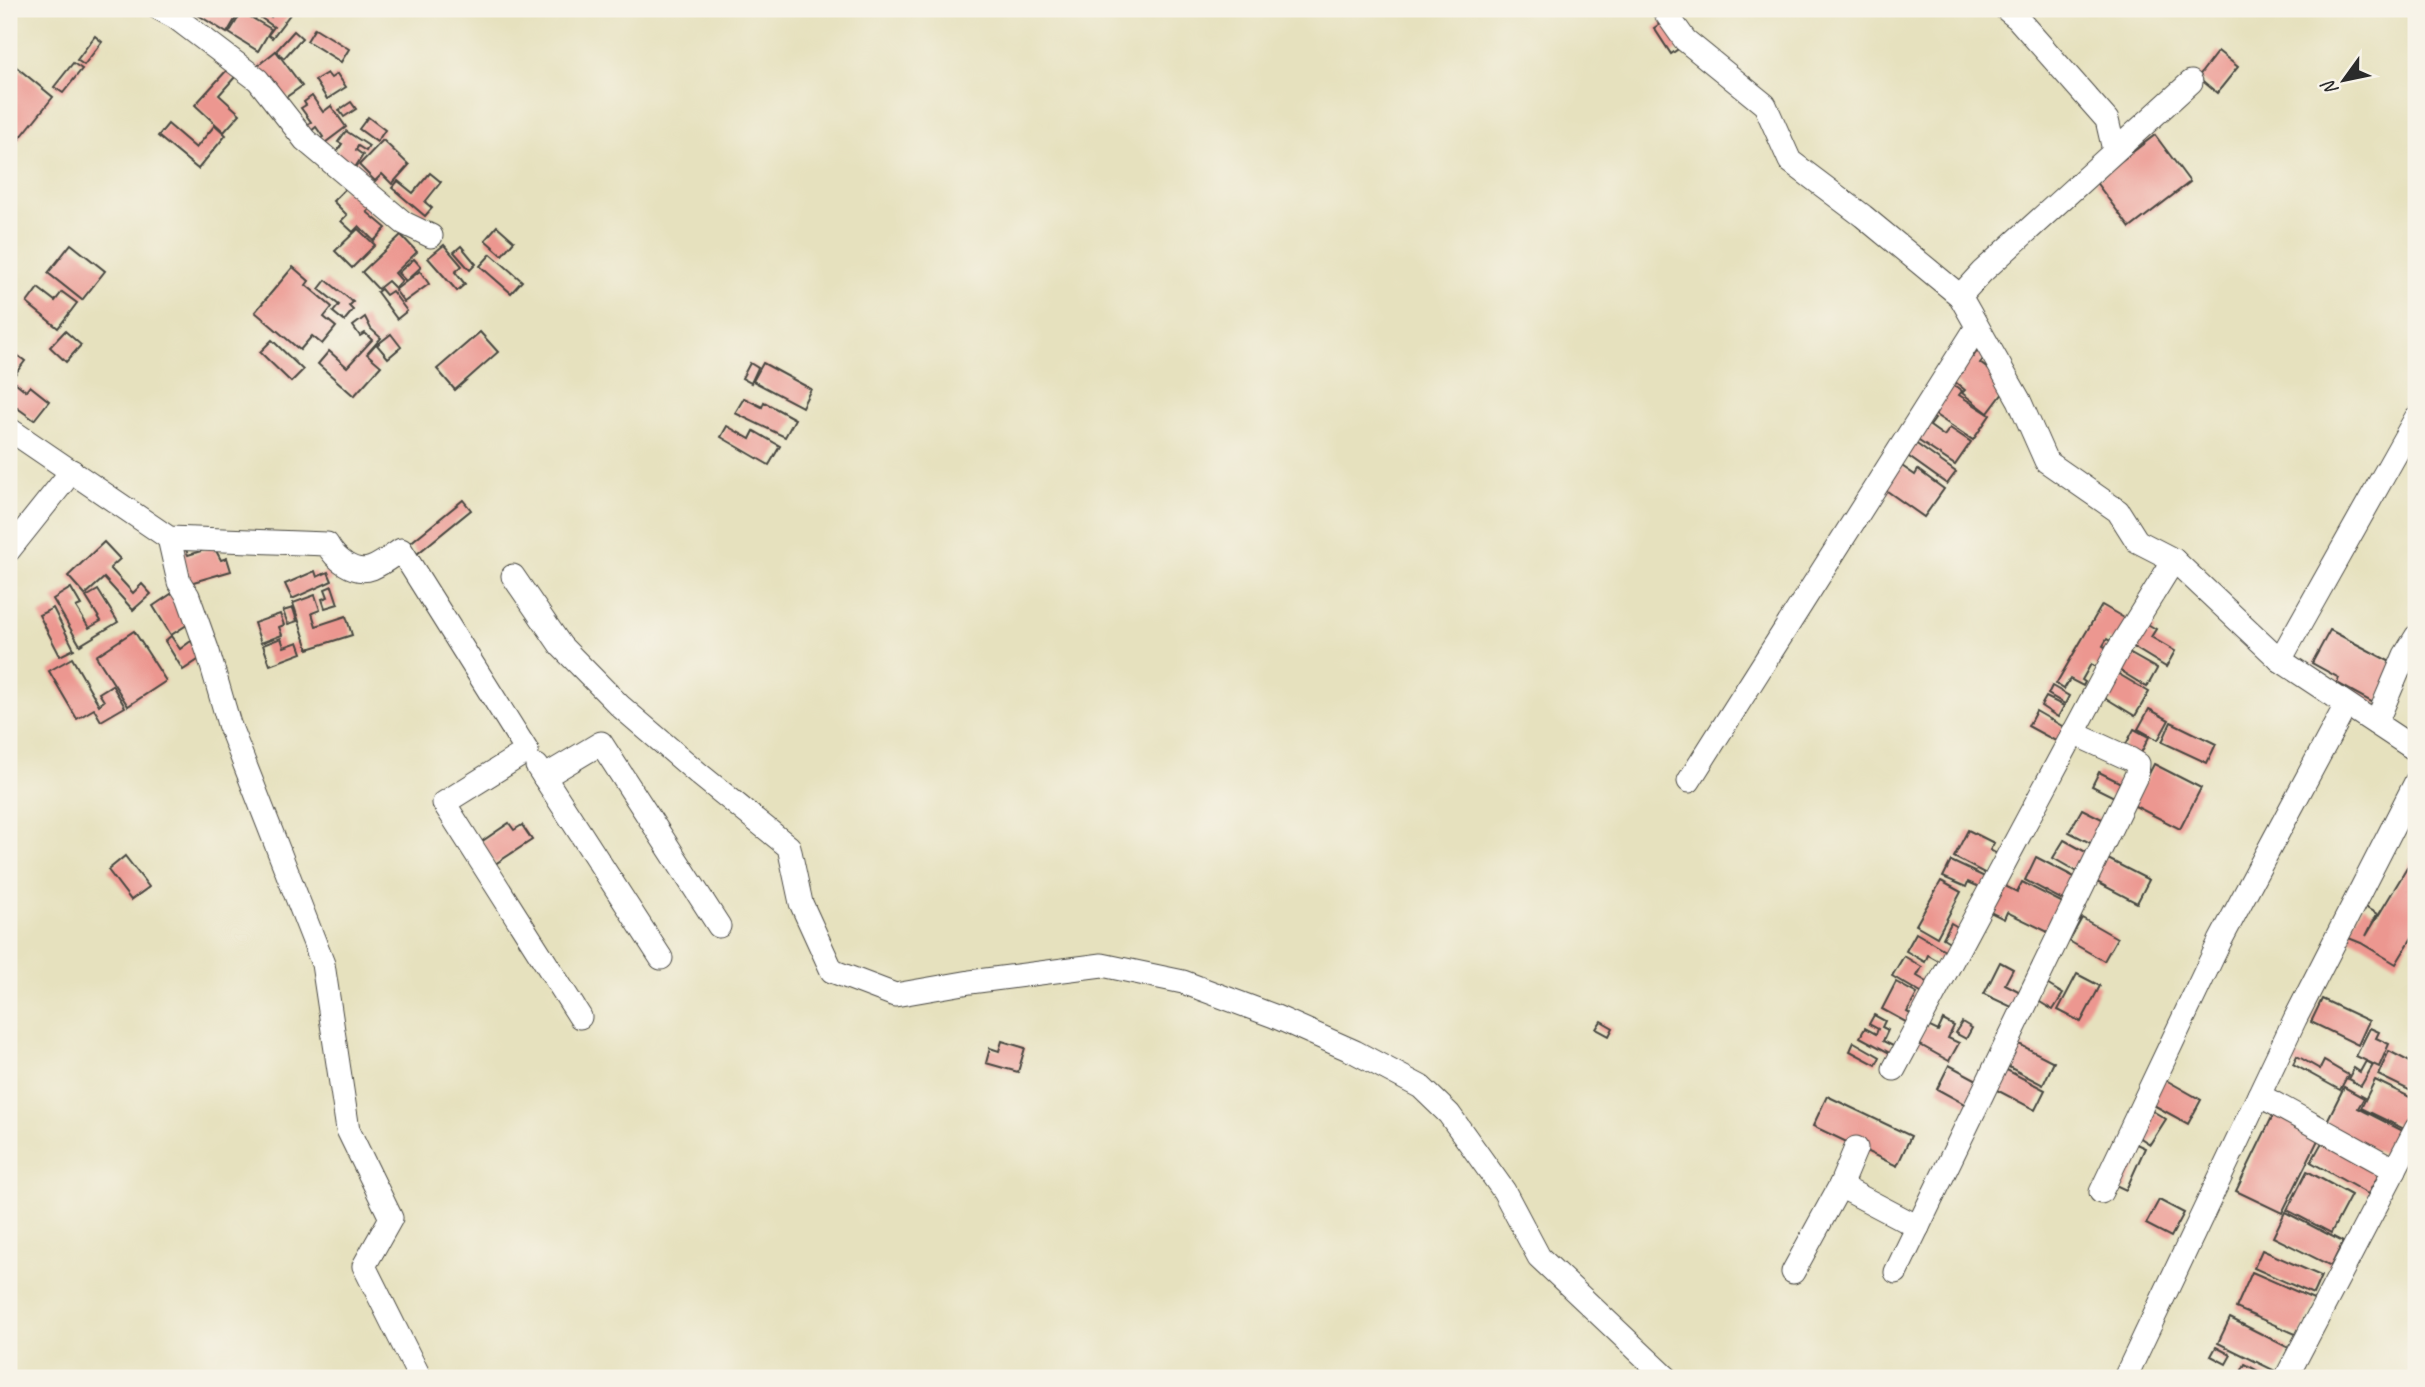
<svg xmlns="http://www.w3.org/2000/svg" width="2425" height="1387" font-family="Caveat,sans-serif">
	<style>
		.building { fill: #ec9790 }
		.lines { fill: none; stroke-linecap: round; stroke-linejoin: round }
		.minor-casing { stroke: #474641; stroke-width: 25 }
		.minor { stroke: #fff; stroke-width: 23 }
	</style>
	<rect width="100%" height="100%" fill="#f7f3e8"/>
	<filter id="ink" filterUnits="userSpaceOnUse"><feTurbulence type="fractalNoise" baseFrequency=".0143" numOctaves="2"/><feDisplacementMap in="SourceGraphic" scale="14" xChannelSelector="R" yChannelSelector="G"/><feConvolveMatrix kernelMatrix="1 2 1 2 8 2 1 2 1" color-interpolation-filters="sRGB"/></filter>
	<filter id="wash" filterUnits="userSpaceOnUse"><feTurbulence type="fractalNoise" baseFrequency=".00686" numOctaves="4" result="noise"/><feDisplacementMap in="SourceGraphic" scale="28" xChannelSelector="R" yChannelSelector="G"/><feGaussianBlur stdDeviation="1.57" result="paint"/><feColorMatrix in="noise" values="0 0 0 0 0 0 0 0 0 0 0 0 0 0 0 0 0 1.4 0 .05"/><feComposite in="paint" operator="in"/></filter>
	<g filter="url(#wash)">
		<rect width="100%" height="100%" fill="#e6e1be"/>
		<g id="blocks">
			<g class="building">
				<path d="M198,9h27l12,7 -10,17 -32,-20z"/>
				<path d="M277,9h17l-22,29 -4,-3 6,-8 -17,-12 4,-5 10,7z"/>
				<path d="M242,12l29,17 -13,22 -29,-18z"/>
				<path d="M1667,19l17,26 -13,9 -17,-26z"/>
				<path d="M315,28l34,21 -8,13 -34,-21z"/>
				<path d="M294,31l8,7 -18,20 -8,-7z"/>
				<path d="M95,36l7,6 -18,23 -7,-5z"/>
				<path d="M276,51l26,35 -20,14 -25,-34z"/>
				<path d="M2218,51l20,16 -21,26 -19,-16z"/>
				<path d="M9,61l44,36 -44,55z"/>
				<path d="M73,63l9,6 -19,24 -9,-6z"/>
				<path d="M227,70l8,7 -16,18 21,19 -16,18 -29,-27z"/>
				<path d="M327,73l4,5 6,-4 9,13 -19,12 -12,-19z"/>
				<path d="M312,96l11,16 8,-6 15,21 -24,18 -4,-5 5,-3 -7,-10 -5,4 -5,-6 5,-3 -10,-14 5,-3 -2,-3z"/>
				<path d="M351,102l5,7 -12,8 -5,-7z"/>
				<path d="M368,117l17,13 -8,12 -18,-13z"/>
				<path d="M168,124l28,24 19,-23 11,10 -28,34 -40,-33z"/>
				<path d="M346,131l23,15 -3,5 -8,-5 -2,4 7,5 -9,14 -20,-13 8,-12 -4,-2z"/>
				<path d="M2155,135l35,47 -60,46 -35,-47z"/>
				<path d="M383,140l26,25 -17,19 -10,-10 -7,7 -16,-16z"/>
				<path d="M430,173l11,9 -16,20 7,6 -7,8 -33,-28 6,-7 15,12z"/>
				<path d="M350,184l26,19 -9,9 19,16 -12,13 -15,-15 -6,6 -12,-11 6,-6 -14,-14z"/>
				<path d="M497,226l17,15 -12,14 -17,-15z"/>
				<path d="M358,229l17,16 -23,23 -17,-17z"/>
				<path d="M401,235l16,17 -22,21 7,8 -7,7 -7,-7 -10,8 -16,-17z"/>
				<path d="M71,244l34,27 -23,29 -34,-27z"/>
				<path d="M444,245l18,21 -7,6 10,12 -8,7 -29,-33z"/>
				<path d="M461,246l15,18 -6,6 -16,-18z"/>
				<path d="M491,254l31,27 -11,12 -31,-27z"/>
				<path d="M414,259l7,8 -15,14 -8,-8z"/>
				<path d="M293,267l16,14 -3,4 26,22 -8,10 12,10 -14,17 -10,-8 -12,14 -45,-38z"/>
				<path d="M420,271l9,13 -25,18 -9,-12z"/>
				<path d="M326,280l27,22 -4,4 4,4 -9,11 -11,-9 6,-7 -20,-16z"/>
				<path d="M38,288l17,13 7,-9 15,11 -19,25 -31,-25z"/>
				<path d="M381,289l5,6 6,-4 15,20 -10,8 -20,-27z"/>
				<path d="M365,317l6,12 10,9 -14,16 14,12 -27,30 -36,-32 11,-13 18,16 25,-27 -7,-7 -5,3 -7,-10z"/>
				<path d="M65,331l16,14 -15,17 -16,-15z"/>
				<path d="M480,332l18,20 -43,38 -18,-21z"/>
				<path d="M391,334l10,13 -13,11 -11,-13z"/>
				<path d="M272,340l31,30 -12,12 -31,-30z"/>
				<path d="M1980,347l8,6 -8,10 29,22 -21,28 -26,-20 3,-3 -17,-14 18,-23 7,4z"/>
				<path d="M9,349l16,12 -16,21z"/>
				<path d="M750,363l8,5 -7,15 -9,-5z"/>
				<path d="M763,363l48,26 -9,18 -49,-26z"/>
				<path d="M1947,380l15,11 -3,4 31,20 -17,25 -45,-30z"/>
				<path d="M16,383l10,8 4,-5 19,15 -15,19 -25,-18v-9z"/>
				<path d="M744,398l18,9 2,-5 31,17 -10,18 -50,-24z"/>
				<path d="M1925,412l10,7 -5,7 14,10 6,-8 21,14 -16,23 -45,-30z"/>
				<path d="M727,426l23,13 4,-8 26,15 -11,19 -48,-28z"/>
				<path d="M1911,440l45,32 -9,12 -45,-32z"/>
				<path d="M1896,462l19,13 3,-5 26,19 -20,28 -44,-31z"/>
				<path d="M463,500l8,10 -54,44 -8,-10z"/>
				<path d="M104,542l16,17 -10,9 23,25 9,-9 9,10 -18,16 -29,-32 -19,17 -17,-19z"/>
				<path d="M185,547l3,8 26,-8 7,13 6,-2 4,13 -41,12 -10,-35z"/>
				<path d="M315,571l2,6 11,-5 4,9 -40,18 -7,-15z"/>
				<path d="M332,586l6,18 -13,4 -3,-9 6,-2 -3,-8z"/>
				<path d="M71,588l10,17 -5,2 13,21 12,-7 -15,-24 12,-7 20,32 -38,23 -27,-46z"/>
				<path d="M174,592l19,29 -22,14 -18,-29z"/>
				<path d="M315,595l5,15 -8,3 4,13 30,-10 6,19 -44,14 -15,-46z"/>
				<path d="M2102,605l29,17 -13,23 -11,-6 -4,7 7,4 -11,19 -8,-5 -9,16 3,2 -2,4 -13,-7 -6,10 -8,-5z"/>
				<path d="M53,608l21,41 -14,7 -21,-41z"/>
				<path d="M293,608l4,13 -9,3 -5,-13z"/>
				<path d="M280,614l4,11 -5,2 3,8 -21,8 -7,-20z"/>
				<path d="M2144,622l12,7 -5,8 24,14 -9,16 -36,-22z"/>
				<path d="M2330,630l68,36 -21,39 -40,-22 2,-5 -27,-15z"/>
				<path d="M134,631l32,50 -38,25 -32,-50z"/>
				<path d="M171,636l9,13 11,-8 10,17 -18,12 -18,-29z"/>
				<path d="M281,638l3,9 14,-5 4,11 -32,12 -7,-20z"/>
				<path d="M2129,653l28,16 -10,18 -28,-17z"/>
				<path d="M72,658l27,47 5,-4 -5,-8 13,-8 13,22 -24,14 -7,-12 -17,10 -28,-48z"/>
				<path d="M2117,673l32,19 -14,24 -31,-19z"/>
				<path d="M2052,686l17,10 -4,8 -17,-10z"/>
				<path d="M2046,697l18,9 -6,11 -17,-11z"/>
				<path d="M2149,709l20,11 -11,20 -20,-11z"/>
				<path d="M2036,711l33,19 -8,14 -33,-18z"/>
				<path d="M2171,722l45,22 -9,19 -45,-21z"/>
				<path d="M2134,729l15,8 -11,22 -15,-9z"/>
				<path d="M2154,764l47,24 -21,41 -47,-24z"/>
				<path d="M2099,772l26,13 -7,14 -26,-13z"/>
				<path d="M2082,809l26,13 -12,24 -27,-14z"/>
				<path d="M509,823l5,7 8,-5 10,15 -37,24 -14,-22z"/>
				<path d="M1968,830l26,13 -4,7 9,5 -11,20 -34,-18z"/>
				<path d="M2064,840l29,16 -10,19 -30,-17z"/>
				<path d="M2416,853v78l-20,33 -35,-21 -15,-6 17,-31 14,8 -11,22z"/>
				<path d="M125,856l24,31 -18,13 -23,-30z"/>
				<path d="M2036,857l46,24 -12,23 -45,-24z"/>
				<path d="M2104,857l45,23 -12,23 -44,-23z"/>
				<path d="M1951,861l38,18 -5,10 -16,-7 -2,5 -23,-10z"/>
				<path d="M1941,881l20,11 -24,45 -21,-12z"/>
				<path d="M2022,882l47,24 -15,29 -47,-23 -3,7 -16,-8 13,-27 16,8z"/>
				<path d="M2082,918l35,20 -13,23 -35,-20z"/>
				<path d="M1951,923l15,9 -8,15 -15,-9z"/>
				<path d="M1916,933l34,20 -6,11 -16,-9 -3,7 -19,-11z"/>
				<path d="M1904,956l18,11 -5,9 17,10 -6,11 -36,-21z"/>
				<path d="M2000,962l13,7 -8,15 21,11 -8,15 -34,-16z"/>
				<path d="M2077,974l23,12 -19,36 -23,-12z"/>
				<path d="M1896,982l21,12 -10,18 11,6 -5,8 -31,-17z"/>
				<path d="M2045,983l18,11 -10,16 -18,-11z"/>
				<path d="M2322,999l47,22 -11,24 -47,-23z"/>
				<path d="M1874,1015l11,6 -3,6 6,3 -5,11 16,8 -4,7 -35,-19 5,-9 11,6 2,-5 -9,-5z"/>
				<path d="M1943,1020l11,6 -6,12 11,5 -10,18 -32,-18 9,-18 12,6z"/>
				<path d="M1601,1021l12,7 -4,8 -13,-7z"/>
				<path d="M1962,1022l10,6 -6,11 -11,-6z"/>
				<path d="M2370,1028l9,4 -3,6 13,6 -10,23 -23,-11z"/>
				<path d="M1002,1041l23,7 -7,24 -32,-9 4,-15 9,3z"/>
				<path d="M1854,1042l26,15 -4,8 -26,-14z"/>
				<path d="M2017,1043l37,19 -11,23 -38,-20z"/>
				<path d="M2389,1051l27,14 -1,28 -37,-18z"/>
				<path d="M2297,1056l23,13 4,-8 24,14 -8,15 -47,-26z"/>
				<path d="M2366,1061l7,4 -12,21 -13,-7 6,-11 6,4z"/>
				<path d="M1949,1065l30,16 -13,24 -29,-16z"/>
				<path d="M2001,1067l44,23 -10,20 -44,-23z"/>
				<path d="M2164,1079l37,21 -13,24 -38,-21z"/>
				<path d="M2375,1080l41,20v8l-10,22 -45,-22z"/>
				<path d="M2344,1087l20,11 -6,10 45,23 -13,27 -65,-33z"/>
				<path d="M1827,1096l84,40 -14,30 -84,-40z"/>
				<path d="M2151,1110l15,9 -16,25 -14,-9z"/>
				<path d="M2274,1113l46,23 -38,77 -46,-22z"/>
				<path d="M2325,1137l57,32 -14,25 -57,-32z"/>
				<path d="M2130,1141l15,7 -19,42 -15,-7z"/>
				<path d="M2307,1171l44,24 -20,38 -44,-23z"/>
				<path d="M2159,1200l25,13 -13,24 -25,-13z"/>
				<path d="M2285,1212l58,30 -12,24 -58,-29z"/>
				<path d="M2262,1250l59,26 -8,18 -59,-26z"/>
				<path d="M2252,1272l64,28 -16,36 -64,-28z"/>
				<path d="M2230,1318l59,30 -12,24 -59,-29z"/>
				<path d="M2216,1347l15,8 -5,9 -15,-8z"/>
				<path d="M2245,1364l26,14h-33z"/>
			</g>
		</g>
	</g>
	<g filter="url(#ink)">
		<use href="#blocks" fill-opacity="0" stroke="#474641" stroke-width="2"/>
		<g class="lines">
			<defs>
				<g id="minor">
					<path d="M160,9l15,8 83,63 47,60 99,83 27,13"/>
					<path d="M1663,9l22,31 80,65 25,56 73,55 97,80 59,104 27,61 72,50 19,30 37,19 106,100 136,90"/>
					<path d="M2006,9l11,9 90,102 7,30"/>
					<path d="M1960,296l22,-24 209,-190"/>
					<path d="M9,429l160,109 158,6c8,15 27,31 45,24 10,-4 20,-12 29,-18l126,201 -83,52 136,214"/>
					<path d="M169,538l10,44 9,14 20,56 21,72 94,240 25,166 43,88 -27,48 56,112"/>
					<path d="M9,550l63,-79"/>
					<path d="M513,576l48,70 59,60 79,68 90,73 12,56 31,68 63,24 75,-13 132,-17 81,17 91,34 81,36 66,35 28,27 55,77 35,66 128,121"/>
					<path d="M2280,660l136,-242"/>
					<path d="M2376,723l29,-68 11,-18"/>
					<path d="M537,766l124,192"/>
					<path d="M544,777l57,-34 118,183"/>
					<path d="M1689,781l288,-454"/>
					<path d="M1894,1069l224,-419 56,-90"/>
					<path d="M2259,1095l136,75"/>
					<path d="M1840,1186l78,41"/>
					<path d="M2101,1192l119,-251 126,-236"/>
					<path d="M1793,1272l47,-86 16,-38"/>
					<path d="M1896,1272l241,-498 1,-10 -8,-5 -57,-26"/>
					<path d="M2125,1378l170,-359 121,-237"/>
					<path d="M2286,1378l130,-249"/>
				</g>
			</defs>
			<use href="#minor" class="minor-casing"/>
			<use href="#minor" class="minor"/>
		</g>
	</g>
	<rect width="2425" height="1387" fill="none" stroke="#f7f3e8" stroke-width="35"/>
	<g transform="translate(2344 80) rotate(237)" stroke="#f7f3e8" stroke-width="5" paint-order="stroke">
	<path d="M0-5L12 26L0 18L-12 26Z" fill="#2b2b2b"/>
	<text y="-10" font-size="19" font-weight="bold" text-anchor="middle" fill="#2b2b2b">N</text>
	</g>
</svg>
